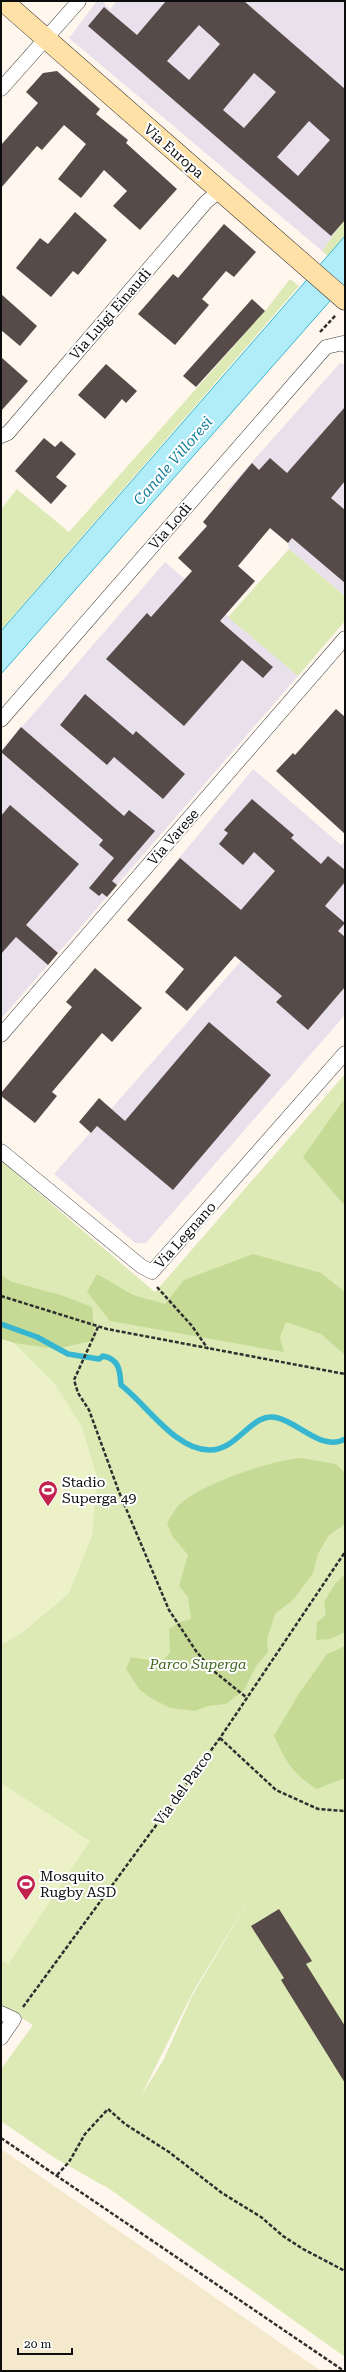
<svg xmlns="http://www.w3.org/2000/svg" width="346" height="2372" font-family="'Roboto Serif',serif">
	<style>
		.industrial { fill: #e8e1ec }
		.farmland { fill: #f5e9cd }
		.green { fill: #ddeab6; fill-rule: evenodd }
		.forest { fill: #c5db95 }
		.pitch { fill: #ecf1c8 }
		.water { fill: #b1edf8; stroke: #36b6d0 }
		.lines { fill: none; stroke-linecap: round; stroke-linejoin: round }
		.stream { stroke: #36b6d0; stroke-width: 5.5 }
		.building { fill: #564b49; fill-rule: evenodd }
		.street-casing { stroke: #404040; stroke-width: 15 }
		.secondary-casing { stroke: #2f2f2f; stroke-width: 21 }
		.path { stroke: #2f2f2f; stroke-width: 2.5; stroke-dasharray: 4 2; stroke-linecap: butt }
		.street { stroke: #fff; stroke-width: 14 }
		.secondary { stroke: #ffe1a8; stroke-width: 20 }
		.labels { text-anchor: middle; stroke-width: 4; stroke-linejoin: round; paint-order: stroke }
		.street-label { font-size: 14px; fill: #0d0d0d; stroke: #fff }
		.poi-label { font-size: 14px; fill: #0d0d0d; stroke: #fff; text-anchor: start }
		.park-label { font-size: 14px; font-style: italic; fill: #3d671c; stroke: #fff }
		.water-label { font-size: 15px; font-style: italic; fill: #137f9b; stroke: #fff }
	</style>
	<rect width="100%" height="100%" fill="#fff7ed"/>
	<g class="industrial">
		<path d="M97,1h5l8,8 7,-8h228v218l-23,32 -253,-213z"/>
		<path d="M340,363l5,1v232l-56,-47 -1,-6 -61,-53z"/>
		<path d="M165,562l133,114 -297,343v-268z"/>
		<path d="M253,769l88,76 4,-4v174l-199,228h-11l-81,-69 187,-213 -86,-74z"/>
	</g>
	<path class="farmland" d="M1,2149l320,222h-320z"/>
	<g class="green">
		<path d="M345,219v17l-17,20 -6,-5z"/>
		<path d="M290,279l9,7 -298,344v-121l16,-20 52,43 196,-221z"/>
		<path d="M289,549l56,47v25l-47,55 -70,-59z"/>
		<path d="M345,1074v1283l-234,-167 -58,-33 -52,-36v-52l32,-44 -32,-20v-360l23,-14 45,-38 -55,-250 -13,-4v-178l154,131zM262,1878l-70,118 -28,63 -23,37 52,-104z"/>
	</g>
	<g class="forest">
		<path d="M345,1098v108l-42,-49z"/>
		<path d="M253,1254l68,19 24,19v63l-24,-21 -35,-12 -6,15 4,15 -174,-31 -23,-29 10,-18 36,21 32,9 19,-24z"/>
		<path d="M1,1275l11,7 49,13 31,12 3,33 -39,9 -42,-6 -13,-4z"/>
		<path d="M301,1458l35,6 9,9v51l-16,11 -11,19 -5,19 -19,26 -19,15 -8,25 1,13 -12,14 -12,24 -18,14 -18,2 -13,5 -25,-3 -21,-11 -10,-8 -13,-20 5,-12 31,5 8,-10 -1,-23 11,-7 11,-3 -3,-22 -9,-11 9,-31 -16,-19 -5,-13c4,-6 8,-15 14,-20 25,-21 88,-42 120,-45z"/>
		<path d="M345,1574v58l-15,7 -14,1 1,-18 9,-7 -2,-13 11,-18z"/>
		<path d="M345,1646v132l-28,11c-26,-16 -30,-27 -43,-53l24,-41 29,-41z"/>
	</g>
	<g class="pitch">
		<path d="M1,1339l13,4 41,41 27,43 15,50 -5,59 -23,57 -45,38 -23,14z"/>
		<path d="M1,1783l89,58 -82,124 -7,-5z"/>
	</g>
	<path class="water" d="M345,236v48l-344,390v-43z"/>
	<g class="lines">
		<path class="stream" d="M1,1324l36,13 31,17 31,5 4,-3c16,3 17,14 18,29 25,19 55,66 89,65 29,0 42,-40 68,-32 21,5 45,34 67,21"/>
	</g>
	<g class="building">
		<path d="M166,1h78l101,88v131l-14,16 -243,-210 16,-19 33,28zM199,25l21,19 -31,36 -22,-19zM254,73l22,19 -32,36 -21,-18zM309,121l21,19 -32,36 -21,-19z"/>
		<path d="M57,71l43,38 -4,5 32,26 -2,3 51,46 -37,41 -27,-24 14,-15 -23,-21 -23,28 -23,-19 28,-35 -22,-19 -22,25 -5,-4 -36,42v-43l37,-42 -12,-11 17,-19z"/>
		<path d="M75,212l32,28 -29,35 -5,-4 -22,26 -35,-29 24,-30 8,6z"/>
		<path d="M224,224l32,28 -22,25 -8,-6 -24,28 7,6 -34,40 -37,-31 35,-40 5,4z"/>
		<path d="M1,294l36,32 -17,20 -19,-16z"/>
		<path d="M252,299l13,12 -69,76 -13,-11z"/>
		<path d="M1,357l27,24 -27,30z"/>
		<path d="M106,364l31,27 -11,12 -4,-4 -17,20 -27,-24z"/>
		<path d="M345,407v74l-14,17 14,12v73l-53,-45 -4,5 -18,-15 -32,38 17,15 -35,40 53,46 -10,11 -21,-18 -58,66 -78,-67 41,-46 4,4 41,-46 -14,-13 29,-32 -4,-4 49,-59 7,7 11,-12 17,15z"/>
		<path d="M44,438l11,9 6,-6 15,13 -20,23 11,9 -16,18 -36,-33z"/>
		<path d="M85,694l48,41 3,-4 49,43 -22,25 -49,-42 -7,8 -47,-40z"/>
		<path d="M336,709l9,8v117l-69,-63 17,-18 2,2z"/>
		<path d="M21,727l103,89 5,-6 26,21 -43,50 5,4 -10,12 -5,-4 -3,3 -10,-8 25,-30 -15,-13 4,-5 -102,-88z"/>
		<path d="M252,799l42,36 -3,3 30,26 7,-8 17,14v12l-20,24 20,17 -7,8 7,6v50l-37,43 -32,-28 6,-6 -47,-40 -48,55 -22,-19 19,-23 -57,-49 53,-62 61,52 34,-39 -21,-19 -11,13 -24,-21 9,-11 -4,-3z"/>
		<path d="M10,805l69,59 -53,61 32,28 -10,12 -32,-28 -15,17v-138z"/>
		<path d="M95,968l47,40 -30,34 -10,-9 -50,59 5,4 -22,27 -34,-27v-3l71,-86 -6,-5z"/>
		<path d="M209,1022l62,53 -98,115 -76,-64 -6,7 -12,-11 20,-24 26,23z"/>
		<path d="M279,1909l33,52 -6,3 39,62v57l-64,-103 3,-2 -33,-52z"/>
	</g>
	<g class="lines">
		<defs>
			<g id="street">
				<path d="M1,89l78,-88"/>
				<path d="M1,436l7,-3 198,-231 13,-11"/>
				<path d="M1,720l325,-373 17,-4 2,2"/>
				<path d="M1,1035l344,-397"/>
				<path d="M1,1151l140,115 11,6 193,-219"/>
				<path d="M1,2013l13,6 -13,19"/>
			</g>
			<path id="secondary" d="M3,1l342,299"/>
		</defs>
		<use href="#street" class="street-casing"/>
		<use href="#secondary" class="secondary-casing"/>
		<g class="path">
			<path d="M320,332l16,-17"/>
			<path d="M157,1287l35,39 16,23"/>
			<path d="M1,1296l106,33 238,45"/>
			<path d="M98,1327l-24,53 4,13 11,17 30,82 50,118 27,41 14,17 37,30"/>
			<path d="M220,1738l56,52 42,19 27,2"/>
			<path d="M23,2007l197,-269 125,-186"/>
			<path d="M1,2138l343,233"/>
			<path d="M57,2175l12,-13 16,-28 23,-25 17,15 44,28 53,41 39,24 22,19 20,13 42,22"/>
		</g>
		<use href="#street" class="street"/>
		<use href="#secondary" class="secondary"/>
	</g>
	<defs>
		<symbol id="stadium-pin" viewBox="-11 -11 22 30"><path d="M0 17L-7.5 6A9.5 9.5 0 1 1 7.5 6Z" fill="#c1224e" stroke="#fff"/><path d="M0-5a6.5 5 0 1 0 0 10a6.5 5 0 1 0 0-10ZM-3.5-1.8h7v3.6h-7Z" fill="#fff"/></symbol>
	</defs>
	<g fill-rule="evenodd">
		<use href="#stadium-pin" x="37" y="1479" width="22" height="30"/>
		<use href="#stadium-pin" x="15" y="1873" width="22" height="30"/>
	</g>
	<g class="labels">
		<g class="street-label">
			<text transform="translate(174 151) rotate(41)" y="5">Via Europa</text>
			<text transform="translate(110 314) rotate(-49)" y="5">Via Luigi Einaudi</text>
			<text transform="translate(170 526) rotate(-49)" y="5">Via Lodi</text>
			<text transform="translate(173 837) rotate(-49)" y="5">Via Varese</text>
			<text transform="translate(185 1235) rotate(-48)" y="5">Via Legnano</text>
			<text transform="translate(183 1788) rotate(-54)" y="5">Via del Parco</text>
		</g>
		<g class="poi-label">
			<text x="62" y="1487">Stadio<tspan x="62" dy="16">Superga 49</tspan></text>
			<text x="40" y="1881">Mosquito<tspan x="40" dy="16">Rugby ASD</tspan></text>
		</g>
		<g class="park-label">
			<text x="198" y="1669">Parco Superga</text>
		</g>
		<g class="water-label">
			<text transform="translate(173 461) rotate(-49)" y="5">Canale Villoresi</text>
		</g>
	</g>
	<rect width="346" height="2372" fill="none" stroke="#0d0d0d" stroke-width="4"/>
	<path d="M18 2348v6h54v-6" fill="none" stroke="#0d0d0d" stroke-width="2"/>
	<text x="24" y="2348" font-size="12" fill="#0d0d0d" stroke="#ffffff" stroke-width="3" paint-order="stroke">20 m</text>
</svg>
